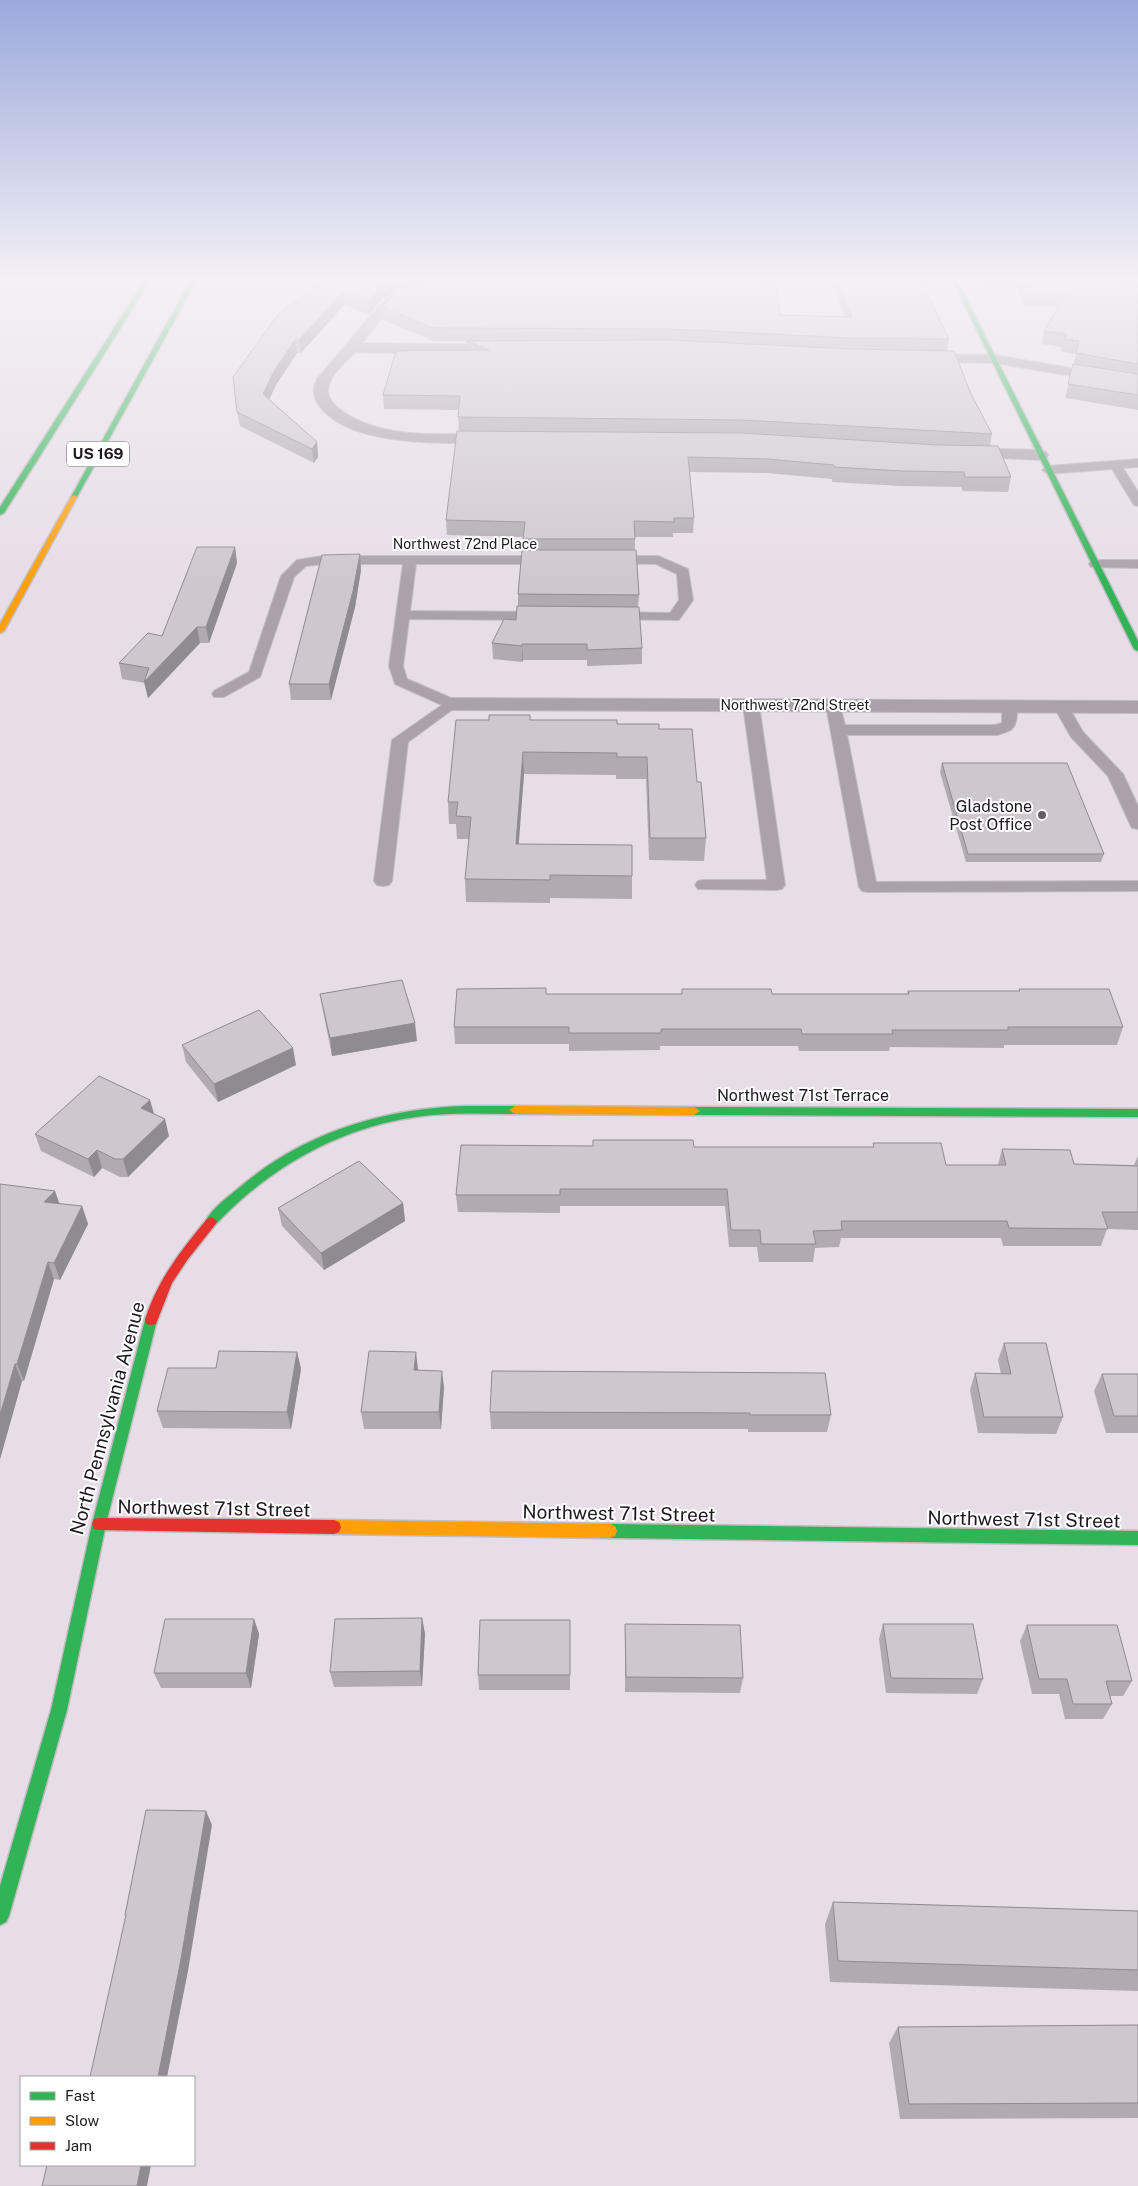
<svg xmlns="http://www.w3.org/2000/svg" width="1138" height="2186" font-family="'Public Sans',sans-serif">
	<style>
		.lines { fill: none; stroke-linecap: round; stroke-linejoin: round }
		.lane-casing { stroke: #c2bbc2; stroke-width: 2 }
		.street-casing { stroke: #c2bbc2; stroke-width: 2 }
		.fast-casing { stroke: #c2bbc2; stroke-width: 3 }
		.slow-casing { stroke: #c2bbc2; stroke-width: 3 }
		.jam-casing { stroke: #c2bbc2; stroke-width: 3 }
		.lane { fill: #aba1ab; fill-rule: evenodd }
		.street { fill: #aba1ab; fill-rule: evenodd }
		.fast { fill: #30b455; fill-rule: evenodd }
		.slow { fill: #ff9f0a; fill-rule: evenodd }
		.jam { fill: #e5322d; fill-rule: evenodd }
		.wall { fill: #b1abb1 }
		.shaded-wall { fill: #908b90 }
		.building { fill: #cec7ce; stroke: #908b90 }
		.poi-dot { fill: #655e65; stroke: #fff; stroke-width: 2 }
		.labels { text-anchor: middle; stroke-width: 4; stroke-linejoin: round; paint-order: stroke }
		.far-street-label { font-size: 14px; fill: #1f191f; stroke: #fff }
		.shield { fill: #fff; stroke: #625e62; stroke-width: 1 }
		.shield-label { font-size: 15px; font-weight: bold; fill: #1f191f }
		.poi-label { font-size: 16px; fill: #1f191f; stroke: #fff; text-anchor: end }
		.street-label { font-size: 16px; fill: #1f191f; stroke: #fff }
		.near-street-label { font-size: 19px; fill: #1f191f; stroke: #fff }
	</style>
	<rect width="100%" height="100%" fill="#e7dde7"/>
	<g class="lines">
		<defs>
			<g id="lane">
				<path d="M1138,459v8l-15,1 15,24v14l-4,-1 -22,-36 -64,5 -6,-4 6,-4z"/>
				<path d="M323,556h225l7,4 -7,4h-132l-6,47 132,1 7,4 -7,4 -133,-1 -6,47 4,13 51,22 2,3 -52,38 -16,139 -3,4 -6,1 -6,-1 -3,-4 18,-141 50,-35 -47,-21 -6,-18 14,-102h-80l-17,2 -12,11 -34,100 -36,20h-10l-2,-3 2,-3 35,-19 32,-96 16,-16z"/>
				<path d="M610,556h48l30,13 5,31 -14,20 -71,-1 -2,-3 7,-4 57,1 9,-13 -2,-26 -21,-10 -51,-1 -2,-3 2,-3z"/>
				<path d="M1096,560h42v8l-47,-1 -2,-3 2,-3z"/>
				<path d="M751,700l5,2 3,3 26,180 -3,4 -6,1 -78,-1 -3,-4 3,-4 6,-1h63l-24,-175 3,-3z"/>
				<path d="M834,700l5,2 6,23h150l7,-2v-17l3,-3h10c3,4 2,6 2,11 -1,16 -6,17 -20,21h-150l29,147 262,-1v10l-270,1 -6,-1 -3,-4 -33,-182 3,-3z"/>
				<path d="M1062,702l5,2 16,28 40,42 15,32v23l-6,-1 -2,-4 -22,-48 -37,-39 -17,-30 3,-3z"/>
			</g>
			<g id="street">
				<path d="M443,278h21l-2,3c-15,4 -32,6 -46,12 -24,8 -39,32 -54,50l142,2 5,1 2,3 -2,3 -126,1 -28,-1c-8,9 -23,21 -26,33 -3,9 2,17 9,23 42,33 106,26 156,25l6,2 2,3 -2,3c-12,3 -26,2 -39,2 -40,0 -118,-1 -143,-39 -5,-8 -6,-16 -1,-25l64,-76 24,-16z"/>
				<path d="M877,278h177l7,4 -7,4 -171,-4 -5,-1z"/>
				<path d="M919,354l75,1 144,24v8l-144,-24 -80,-2 -2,-3 2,-3z"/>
				<path d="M964,448l76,2 6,2 2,3 -2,3 -6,2 -82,-4 -2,-3 2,-3z"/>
				<path d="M453,698l685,3v12l-685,-3 -7,-2 -3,-4 3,-4z"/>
			</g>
			<g id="fast">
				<path d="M146,278h6l-148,235 -4,2v-8z"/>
				<path d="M192,278h6l-121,219 -5,1 -1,-1z"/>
				<path d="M951,278h5l182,363v10l-4,-2z"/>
				<path d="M466,1106h49l6,4 -6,4c-33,0 -66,-2 -99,3 -78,11 -147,51 -201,108h-8l-2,-3c7,-14 23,-25 35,-35 63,-54 144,-79 226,-81z"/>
				<path d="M694,1107l444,2v8l-444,-2 -6,-4z"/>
				<path d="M151,1315l5,1 1,4 -51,204 -39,186 -58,206 -3,6 -6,3v-39l51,-176 41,-186 53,-204 1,-4z"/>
				<path d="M610,1524l528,7v14l-528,-7 -5,-2 -2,-5 2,-5z"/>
			</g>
			<g id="slow">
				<path d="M74,495l3,2 -73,134 -4,2v-9l71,-127z"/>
				<path d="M515,1106l179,1 6,4 -6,4 -179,-1 -6,-4z"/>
				<path d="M334,1520l276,4 5,2 2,5 -2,5 -5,2 -276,-4 -5,-2 -2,-5 2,-5z"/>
			</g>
			<g id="jam">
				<path d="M211,1217l4,2 2,3 -2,3 -27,34 -16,24 -16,41 -5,1 -5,-1 -1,-4c12,-39 36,-70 62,-101z"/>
				<path d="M99,1518l235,2 5,2 2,5 -2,5 -5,2 -235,-4 -5,-1 -2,-5 2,-5z"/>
			</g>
		</defs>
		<use href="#lane" class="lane-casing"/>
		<use href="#street" class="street-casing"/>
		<use href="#fast" class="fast-casing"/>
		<use href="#slow" class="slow-casing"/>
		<use href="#jam" class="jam-casing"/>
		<use href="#lane" class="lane"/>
		<use href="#street" class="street"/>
		<use href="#fast" class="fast"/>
		<use href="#slow" class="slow"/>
		<use href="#jam" class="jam"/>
	</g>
	<g class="wall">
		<path d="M310,278h465l5,37 65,2 -17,-39h92l29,61 -2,12 45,83 -2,12 21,31 -3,15 -45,-1 -2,-4 -60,-1 -69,-4v-3l-66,-6 -76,-1 4,46 -1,15h-20v4h-38v13l4,45 -1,12 4,41v16l-55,2v-6h-64l-1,2 -29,-3 -1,-16 24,-23 2,-14v-12l5,-44v-13l-76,-2 -1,-15 13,-89 -1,-14 1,-7 -75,-1 -1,-14 83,-44v-10h-32l-51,-21 -1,-13 32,-24 -10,2 -24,16 -11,14 -25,-10 -43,48h-4l-21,32 -7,14 48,43 1,15 -4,6 -74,-37 -3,-14 53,-106 21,-16z"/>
		<path d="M1018,278h120v132l-73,-12 11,-44 -15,-2 1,-5 -20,-3 2,-13 14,-24 -34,-1 -7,-18z"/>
		<path d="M235,547l2,16 -28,80h-9l-52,55 -3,-15 -23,-4 -3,-16 43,-27z"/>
		<path d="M360,554l1,16 -6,37 -24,93h-40l-2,-16z"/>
		<path d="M530,720l87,4 42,5 38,53 9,56 -2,23 -55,-1 -3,-81h-30v-4l-92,-1 -6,70 114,32v23l-82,-1v5l-84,-1 -1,-23 4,-40h-12l-1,-15h-7l-1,-22z"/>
		<path d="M942,763l162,91 -3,8h-135l-26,-90z"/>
		<path d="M682,989l90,5h135l1,-3h111v-2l104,38 -6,18h-113v3l-114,-1 -1,4h-90l-1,-5h-138v4l-91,1v-7h-114l-1,-17 92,-33h136z"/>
		<path d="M320,994l97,47 -85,15 -9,-45z"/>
		<path d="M182,1045l114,20 -78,37 -32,-40z"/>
		<path d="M154,1114l15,22 -41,41h-8l-18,-9 -8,9 -53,-26 -6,-17z"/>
		<path d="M873,1143l73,22h52l4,-16 72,15 60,1 4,-9v74l-31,-1 -6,17h-98l-2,-8h-160l-2,9 -24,1 -2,14h-54l-2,-15h-28l-4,-41h-165v7l-102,-1 -2,-17 238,-48h179z"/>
		<path d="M0,1184l55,7 4,13 23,2 6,18 -28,56 -6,-1 -30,102h-2l-22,78z"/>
		<path d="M403,1203l2,18 -81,49 -42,-44 -4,-18z"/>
		<path d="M1004,1343l59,74 -7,17 -78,-1 -8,-43 5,-17 26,1 -3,-14z"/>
		<path d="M297,1352l4,17 -10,60 -128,-1 -6,-17z"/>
		<path d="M417,1370l27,17 -3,42h-77l-3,-17z"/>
		<path d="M825,1373l6,42 -4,17h-79v-3h-257l-1,-17z"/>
		<path d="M1102,1374h36v59h-32l-12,-42z"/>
		<path d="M422,1618l3,16 -3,52 -88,1 -4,-15z"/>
		<path d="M254,1619l5,15 -8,54h-90l-7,-15z"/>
		<path d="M570,1620v70h-91l-1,-15z"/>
		<path d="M625,1624l118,54 -3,15 -115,-1z"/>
		<path d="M883,1624l100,55 -6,15 -91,-1 -7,-54z"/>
		<path d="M1027,1625l105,56 -9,15h-13l2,8 -9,15h-38l-6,-25h-27l-12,-53z"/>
		<path d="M833,1902l305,9v80l-308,-9 -5,-58z"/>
		<path d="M1138,2025v93l-238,1 -11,-76 9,-16z"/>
	</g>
	<g class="shaded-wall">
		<path d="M396,278h41l-33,7 -24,16 -11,14 -1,-13 11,-13z"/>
		<path d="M343,292l1,13 -43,48 -2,-13z"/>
		<path d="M295,340l2,13 -21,32 -11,23 -2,-14 11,-23z"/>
		<path d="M317,442l1,15 -4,6 -2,-14z"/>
		<path d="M235,547l2,16 -28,80 -3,-16z"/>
		<path d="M360,554l1,16 -6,37 -24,93 -2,-16z"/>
		<path d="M197,627l3,16 -52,55 -4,-16z"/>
		<path d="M522,644l1,16 -1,2z"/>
		<path d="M523,752l1,22 -7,93 -1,-23z"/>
		<path d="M415,1023l2,18 -85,15 -2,-18z"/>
		<path d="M293,1048l3,17 -78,37 -4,-18z"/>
		<path d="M150,1100l5,17 -14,-9z"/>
		<path d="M165,1119l4,17 -41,41 -5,-18z"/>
		<path d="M97,1150l5,18 -8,9 -6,-18z"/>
		<path d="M55,1191l6,17 -17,-6z"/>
		<path d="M403,1203l2,18 -81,49 -3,-17z"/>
		<path d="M82,1206l6,18 -28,56 -6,-17z"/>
		<path d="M48,1262l6,17 -30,102 -7,-17z"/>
		<path d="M297,1352l4,17 -10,60 -4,-17z"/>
		<path d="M416,1352l2,17 -2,18 -2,-17z"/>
		<path d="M15,1364l7,17 -22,78v-44z"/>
		<path d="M442,1371l2,16 -3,42 -2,-17z"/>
		<path d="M422,1618l3,16 -3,52 -2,-15z"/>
		<path d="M254,1619l5,15 -8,54 -5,-15z"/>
		<path d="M206,1811l6,14 -24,146 -21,106h-9z"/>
		<path d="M141,2165h10l-4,21h-10z"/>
	</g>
	<g class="building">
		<path d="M310,278h86l-17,11 -11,13 -25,-10 -44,48h-4l-21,31 -11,23 54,48 -5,7 -75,-37 -4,-35 43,-60 12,-11h2l31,-24z"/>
		<path d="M427,278h348l5,37 72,2 -17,-39h85l29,61 -98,-1 -181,-9 -237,-1 -51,-21 11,-11 14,-10z"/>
		<path d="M1020,278h46l72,4v82l-62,-11 3,-12 -15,-2 3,-5 -23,-3 22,-37 -39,-1z"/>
		<path d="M670,340l181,9 103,2 17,43 21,40 -250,-14 -284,-3 2,-21 -77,-1 13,-44 93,-1 -23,-9z"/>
		<path d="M1073,364l65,10v21l-70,-11z"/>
		<path d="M457,431l285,2 195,12 61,1 13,31h-46l-1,-5 -61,-1 -69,-4v-2l-67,-6 -79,-2 6,61h-20v4l-40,-1 1,18h-112l2,-17 -79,-2z"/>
		<path d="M197,547h38l-29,80h-9l-53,55 5,-14 -30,-5 29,-30 14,3z"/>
		<path d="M522,550h114l3,45 -121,-1z"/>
		<path d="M360,554l-7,37 -24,93h-40l33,-129z"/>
		<path d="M517,606l122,1 3,41 -55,2v-6h-65v2l-30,-3 12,-24 12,1z"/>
		<path d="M489,715h41v5h87v4h42v5h33l5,53h4l5,56h-56l-3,-81h-30v-4l-94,-1 -7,92 116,1v31l-82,-1v5l-85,-1 6,-62 -15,-1 2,-14h-10l8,-82h33z"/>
		<path d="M942,763h125l37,91h-136z"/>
		<path d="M402,980l13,43 -85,15 -10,-44z"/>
		<path d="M546,988v6h136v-5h89l1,5h137l-1,-3h112l-1,-2h90l14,38h-115v3h-116l1,4h-91l-1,-5h-140v4h-92v-6h-115l3,-38z"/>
		<path d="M259,1010l34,38 -79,36 -32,-39z"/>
		<path d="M99,1076l51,24 -9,8 24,11 -42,40h-8l-18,-9 -9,9 -53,-25z"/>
		<path d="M593,1140h100l1,7h180l-1,-4h68l5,22h60l-4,-16 68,1 4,14 64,2v46h-36l6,17 -99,-1 -2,-7h-166l1,9 -29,1 3,13h-55l-1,-14h-29l-4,-41h-167v6h-104l5,-50 132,1z"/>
		<path d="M359,1161l44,42 -82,50 -43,-45z"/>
		<path d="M0,1184l55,7 -11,11 38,4 -28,57 -6,-1 -31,102h-2l-15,51z"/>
		<path d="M1004,1343h42l17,74h-79l-9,-44 36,1z"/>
		<path d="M219,1351l78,1 -10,60 -130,-1 11,-43h48z"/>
		<path d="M369,1351l47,1 -2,18 28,1 -3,41h-78z"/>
		<path d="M492,1371l333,2 6,42h-81v-2l-260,-1z"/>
		<path d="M1102,1374h36v42h-24z"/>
		<path d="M422,1618l-2,53 -90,1 5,-53z"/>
		<path d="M165,1619h89l-8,54h-92z"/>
		<path d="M480,1620h90v55h-92z"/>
		<path d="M625,1624l115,1 3,53 -117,-1z"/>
		<path d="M883,1624h90l10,55 -92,-1z"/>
		<path d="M1027,1625h90l15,56h-26l6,23h-39l-6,-25h-28z"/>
		<path d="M146,1810l60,1 -25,148 -23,118h-68l36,-162h-1z"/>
		<path d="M833,1902l305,9v59l-300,-9z"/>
		<path d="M1138,2025v78l-229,1 -11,-77z"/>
		<path d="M47,2165h94l-4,21h-95z"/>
	</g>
	<linearGradient id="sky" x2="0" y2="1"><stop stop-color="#9ba9dc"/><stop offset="0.48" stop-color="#f4f0f4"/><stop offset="1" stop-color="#f4f0f4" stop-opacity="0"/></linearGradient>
	<rect width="1138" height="584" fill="url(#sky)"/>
	<circle class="poi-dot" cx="1042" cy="815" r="5"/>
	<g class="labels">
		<g class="far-street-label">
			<text x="465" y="549">Northwest 72nd Place</text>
			<text x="795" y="710">Northwest 72nd Street</text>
		</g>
		<rect class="shield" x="67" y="441.5" width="62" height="25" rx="4"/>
		<g class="shield-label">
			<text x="98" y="459">US 169</text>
		</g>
		<g class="poi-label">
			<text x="1032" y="812">Gladstone<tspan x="1032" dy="18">Post Office</tspan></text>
		</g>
		<g class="street-label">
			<text x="803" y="1101">Northwest 71st Terrace</text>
		</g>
		<g class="near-street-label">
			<text transform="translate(107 1418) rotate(-75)" y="7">North Pennsylvania Avenue</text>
			<text transform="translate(214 1508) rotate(1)" y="7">Northwest 71st Street</text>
			<text transform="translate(619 1513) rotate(1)" y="7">Northwest 71st Street</text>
			<text transform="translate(1024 1519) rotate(1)" y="7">Northwest 71st Street</text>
		</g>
	</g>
	<rect x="20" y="2076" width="175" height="90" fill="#ffffff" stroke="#a5a3a5"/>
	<rect x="30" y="2092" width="25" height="8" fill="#30b455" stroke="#a5a3a5"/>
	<text x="65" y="2101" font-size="15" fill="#1f191f">Fast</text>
	<rect x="30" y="2117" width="25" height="8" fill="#ff9f0a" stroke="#a5a3a5"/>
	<text x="65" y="2126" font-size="15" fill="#1f191f">Slow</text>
	<rect x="30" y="2142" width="25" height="8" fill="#e5322d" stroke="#a5a3a5"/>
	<text x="65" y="2151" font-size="15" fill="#1f191f">Jam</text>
</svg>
